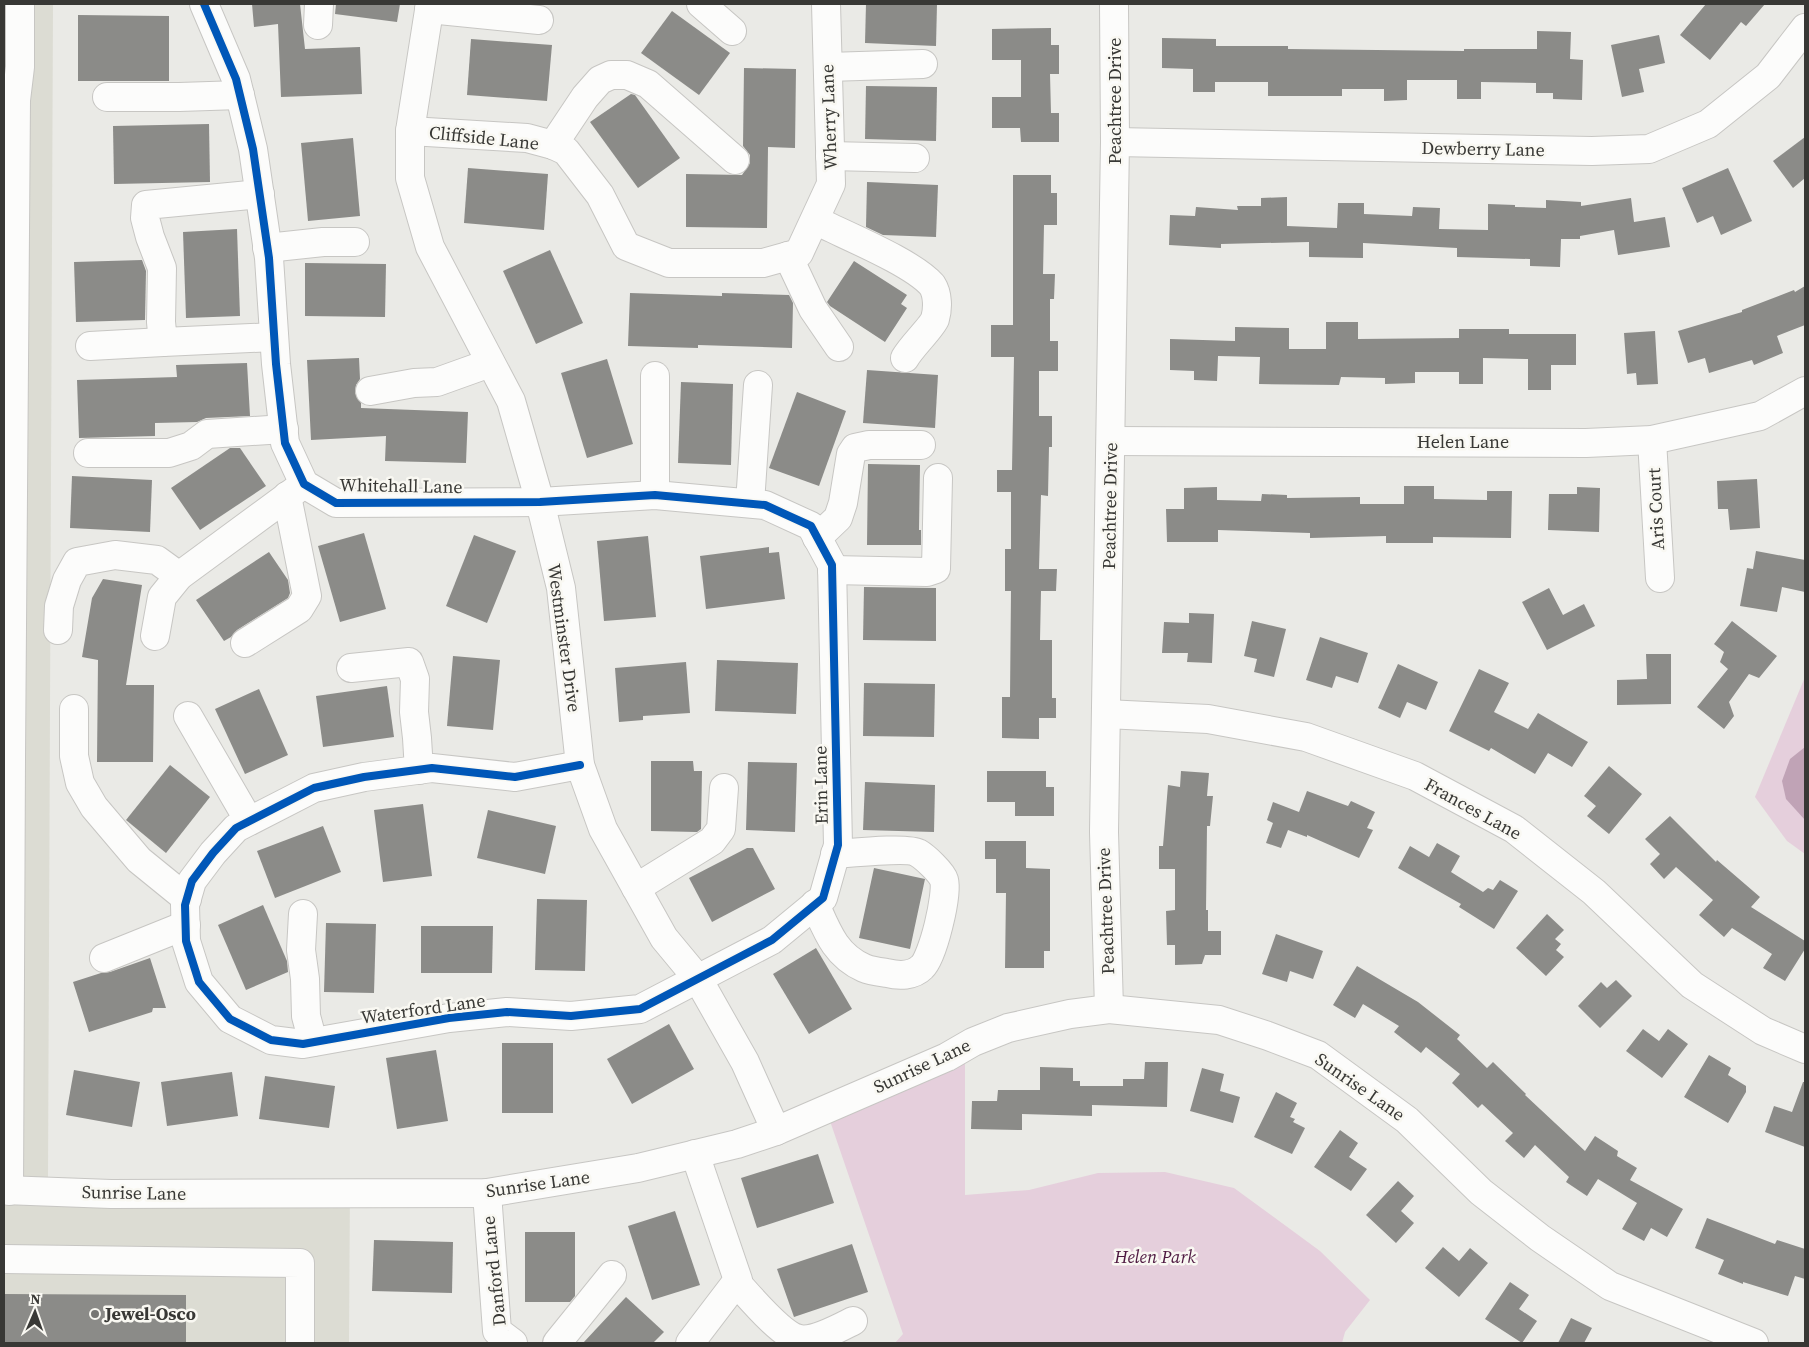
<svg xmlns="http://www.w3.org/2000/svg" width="1809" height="1347" font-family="'Source Serif 4',serif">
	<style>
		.built { fill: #dcdcd3 }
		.green { fill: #e5cfdc }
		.water { fill: #c0a3b6 }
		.building { fill: #8b8b88 }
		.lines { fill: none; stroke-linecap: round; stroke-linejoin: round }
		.minor-casing { stroke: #c7c6c3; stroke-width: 30 }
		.minor { stroke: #fcfcfb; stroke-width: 28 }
		.cycleway-casing { stroke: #f9f8f2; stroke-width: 11 }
		.cycleway { stroke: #0057b8; stroke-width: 8 }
		.poi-dot { fill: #767673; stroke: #f9f8f2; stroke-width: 2 }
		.labels { text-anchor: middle; stroke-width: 5; stroke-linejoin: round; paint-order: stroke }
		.street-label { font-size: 18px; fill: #383835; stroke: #f9f8f2 }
		.park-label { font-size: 18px; font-style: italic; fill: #4e1941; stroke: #f9f8f2 }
		.poi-label { font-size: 18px; font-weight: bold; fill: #383835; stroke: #f9f8f2; text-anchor: start }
	</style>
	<rect width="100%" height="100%" fill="#eaeae6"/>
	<path class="built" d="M4,4h49l-5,1175 302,4 -1,160h-345z"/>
	<g class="green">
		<path d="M1805,677v177l-18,-13 -32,-44z"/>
		<path d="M965,1062v133l64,-5 69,-17 67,-1 69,16 86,63 50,49 -25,32 -3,11h-447l8,-9 -73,-213z"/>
	</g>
	<path class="water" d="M1805,747v73l-19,-21 -4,-18 8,-22z"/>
	<g class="building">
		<path d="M252,4h48l5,45 55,-2 2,47 -81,3 -3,-73 -24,3z"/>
		<path d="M336,4h64l-3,18 -62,-8z"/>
		<path d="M866,4h71l-1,42 -71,-3z"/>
		<path d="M1706,4h59l-19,22 -5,-4 -31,38 -30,-25z"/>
		<path d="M672,11l58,42 -31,42 -58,-42z"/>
		<path d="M78,15l91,1v65h-91z"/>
		<path d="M1051,28v17h8v29h-9l1,39h8v29h-38l-1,-14h-28v-31h29v-37h-29v-31z"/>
		<path d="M1537,31l34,1 -1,27 13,1 -1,40 -29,-1v-6h-17v-10l-55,-1v17h-24v-19h-50v20l-23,1v-12h-42v7h-74v-14h-53v10h-22v-23l-31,-1v-30l54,1v7h72v3l176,2v-2h73z"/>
		<path d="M1659,35l6,28 -26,6 5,23 -22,5 -11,-52z"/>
		<path d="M471,39l81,6 -5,56 -80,-6z"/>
		<path d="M744,68l52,1 -1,79 -27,-1 -1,81 -81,-1v-53l56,1 8,-12v-8l-7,-9z"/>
		<path d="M866,86l71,1 -1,54 -71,-2z"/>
		<path d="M631,94l4,1 45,63 -42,30 -48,-66z"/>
		<path d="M209,124l1,58 -96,2 -1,-58z"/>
		<path d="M1805,137v41l-12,10 -20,-27z"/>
		<path d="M353,138l7,78 -52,5 -7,-78z"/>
		<path d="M468,168l80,6 -4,56 -80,-7z"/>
		<path d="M1728,168l24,53 -31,14 -8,-19 -16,7 -15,-35z"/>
		<path d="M1013,175h38v18h6v32h-13l-1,49h12l-1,25h-4v42h8v30h-19v45h13v31h-3l-1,49 -7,-1 -2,74h18l-1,22h-15l-1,49h12v58h4v20h-17v21l-37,-1v-41h8l1,-106h-6v-42h6v-57h-14v-22h15l2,-113h-23v-32h22z"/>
		<path d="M867,182l71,3 -2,52 -53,-2 -17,-8z"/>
		<path d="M1287,197v29l50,2 1,-25h26v11l48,2 1,-9 27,1 -1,21 49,1v-26l27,1v2l31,1v-8l35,2v4l50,-8 3,24 31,-5 5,30 -52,8 -4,-25 -34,6v3h-19l-1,28 -30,-1v-7l-73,-2v-9l-94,-5v15l-54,-1v-15l-88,2v4l-52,-3 1,-30 25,1 1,-9 42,3 -1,-4h24v-8z"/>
		<path d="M237,229l3,87 -54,2 -3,-86z"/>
		<path d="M550,250l33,73 -47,21 -33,-73z"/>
		<path d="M142,260l4,11 -1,49 -69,2 -2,-60z"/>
		<path d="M854,261l53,34 -6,9 6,4 -22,34 -55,-36 -3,-4z"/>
		<path d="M305,263l81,1 -1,53 -80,-1z"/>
		<path d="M1805,286v39l-28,11 6,17 -29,12 -2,-5 -43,13 -4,-15 -17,5 -10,-32 64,-19v-2l52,-20 1,2z"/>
		<path d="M630,293l92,3v-3l67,2 4,8 -1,45 -94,-3v3l-70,-2z"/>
		<path d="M1326,322h32v17l101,-1v-9h50v5h67v31h-25v25h-23v-31l-45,-1v26h-24v-12h-44v11l-30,1v-6l-44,-1 -2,8 -80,-1 1,-27 -42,-1 -1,25 -23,-1v-9l-24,-1v-31l65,2v-14l54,1v21h37z"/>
		<path d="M1655,331l3,53 -21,1 -1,-12 -9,1 -3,-41z"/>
		<path d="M359,358l1,21 -4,6 -1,8 6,10v5l107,4 -2,51 -81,-2 1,-25 -75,4 -4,-80z"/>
		<path d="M607,359l26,85 -46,14 -26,-85z"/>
		<path d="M247,363l3,53 -44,2 -9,4 -42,1v13l-76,2 -2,-58 100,-3 -1,-12z"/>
		<path d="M867,370l71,5 -3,53 -72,-5z"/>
		<path d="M681,382l52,2 -2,81 -53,-2z"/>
		<path d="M797,392l49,19 -27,75 -50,-18z"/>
		<path d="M230,448h10l26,38 -66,44 -29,-42z"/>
		<path d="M868,464l52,1 -1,65h2v15h-54z"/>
		<path d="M72,476l80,4 -2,52 -80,-4z"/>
		<path d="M1757,479l3,49 -30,2 -2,-21h-10l-1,-28z"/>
		<path d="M1404,486h30v13l53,1v-9h25l-1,47 -78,-1v6h-47v-7l-76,2v-5l-92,-3v12h-51l-1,-33h18v-21l33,-1v13l44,1 1,-7 25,1v3l73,-1v7h44z"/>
		<path d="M1577,487l23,1 -1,44 -51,-2 1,-36h28z"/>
		<path d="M364,533l22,76 -46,13 -22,-76z"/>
		<path d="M474,535l42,16 -29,72 -41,-17z"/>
		<path d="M648,536l8,81 -52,4 -7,-80z"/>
		<path d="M769,547v6l10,-1 6,47 -79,10 -6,-53z"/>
		<path d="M1756,551l49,9v32l-23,-5 -5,25 -37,-6 7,-38 6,1z"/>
		<path d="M269,552l19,28 2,13 -2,5 -51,32 -6,7 -7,4 -28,-41z"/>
		<path d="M103,579l39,6 -16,100h28l-1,77h-56l1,-102 -16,-3 10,-59z"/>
		<path d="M864,587l72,1v53l-73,-1z"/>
		<path d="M1549,588l14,27 21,-11 11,22 -48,24 -25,-48z"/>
		<path d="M1189,613l25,1 -2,49 -25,-1 1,-9h-26l2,-31 25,1z"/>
		<path d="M1252,621l34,8 -12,48 -20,-5 3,-13 -13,-3z"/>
		<path d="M1732,621l45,35 -18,22 -10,-4 -20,28 5,14 -10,13 -27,-22 31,-38 -8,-7 4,-10 -10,-8z"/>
		<path d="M1320,637l48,16 -10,30 -22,-7 -4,12 -26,-8z"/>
		<path d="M1646,654h25v50l-54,1v-25l30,-1z"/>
		<path d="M453,656l47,4 -7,70 -46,-4z"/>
		<path d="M717,660l81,3 -2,51 -81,-3z"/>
		<path d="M686,662l4,51 -47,3v4l-24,2 -4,-54z"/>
		<path d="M1398,664l40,18 -12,28 -19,-8 -7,16 -22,-10z"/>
		<path d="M1479,669l30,14 -15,29 34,17 10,-16 50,29 -16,25 -24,-14 -13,21 -44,-26 -2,3 -40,-20z"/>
		<path d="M864,683l71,1 -1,53 -71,-1z"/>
		<path d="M387,686l7,51 -71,10 -7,-51z"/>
		<path d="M259,689l29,66 -43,19 -30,-65z"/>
		<path d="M651,761h42l1,10h8l-1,58 -4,3 -46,-1z"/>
		<path d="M748,762l49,1 -2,69 -49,-2z"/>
		<path d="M170,765l40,32 -44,56 -40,-33z"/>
		<path d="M1609,766l33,28 -33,40 -22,-18 9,-10 -12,-10z"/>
		<path d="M987,771h59v16h8v29h-39v-14h-28z"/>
		<path d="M1181,771l28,2 -2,23h6l-3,30h-3l-1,84h2v21h13v24h-16l-3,9 -27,1v-20h-8l-1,-34 9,-1v-41h-16v-23h4l5,-61 12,2z"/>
		<path d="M865,782l70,3 -1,47 -71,-2z"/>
		<path d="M1307,791l41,15 3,-5 24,11 -8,16 6,2 -14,28 -52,-23v2l-19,-7 -7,18 -15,-5 7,-20 -6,-3 6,-18 26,10z"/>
		<path d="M423,804l9,72 -49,6 -9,-72z"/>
		<path d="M488,810l68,16 -11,48 -68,-16z"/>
		<path d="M1670,816l46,46 1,-2 43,37 -9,10 54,34v8l-20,32 -22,-13 9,-14 -40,-26 -8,9 -25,-22 14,-15 -37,-33 -12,12 -14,-15 10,-10 -15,-15z"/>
		<path d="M323,826l18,46 -66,26 -18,-47z"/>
		<path d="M985,841h41v27l24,1v82h-6v17h-39l1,-75h-10v-34h-11z"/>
		<path d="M1437,843l23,13 -9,16 32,20 5,-4 5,2 7,-10 18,11 -24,38 -35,-22 2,-3 -63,-36 12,-22 19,11z"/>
		<path d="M747,848h6l22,41 -63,33 -23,-44z"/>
		<path d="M874,868l51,11 -15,70 -51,-11z"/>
		<path d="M537,899l50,1 -2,71 -50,-1z"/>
		<path d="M263,905l24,56 1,11 -42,18 -28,-65z"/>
		<path d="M1547,914l17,16 -9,9 6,5 -5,6 8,7 -18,19 -30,-28z"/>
		<path d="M326,923l50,1 -2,69 -50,-1z"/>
		<path d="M421,926h72l-1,47h-71z"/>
		<path d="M1276,934l47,17 -10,28 -23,-8 -3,11 -25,-8z"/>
		<path d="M816,948l36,61 -43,25 -36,-60z"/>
		<path d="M150,958l16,50h-13l-1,4 -63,20 -16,-50 28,-9 9,-1z"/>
		<path d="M1357,966l61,36 42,33 -3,4 30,29 6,-6 33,32 -1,1 60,56 10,-15 23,15 -1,5 20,12 -7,12 53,29 -16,28 -16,-9 -7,13 -22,-12 15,-26 -39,-24 -11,17 -21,-14 3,-5 -34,-32 -11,13 -19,-17 8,-8 -31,-29 -4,4 -26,-25 8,-9 -34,-27 -5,6 -27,-21 5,-6 -36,-22 -8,14 -22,-13z"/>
		<path d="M1616,980l16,16 -32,32 -22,-22 23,-24 6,6z"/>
		<path d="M669,1024l25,45 -62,35 -25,-45z"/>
		<path d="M1643,1029l16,12 9,-12 20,15 -26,34 -36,-27z"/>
		<rect x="502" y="1043" width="51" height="70"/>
		<path d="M436,1050l12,71 -51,8 -11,-71z"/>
		<path d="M1709,1055l22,13 -3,7 18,11v6l-18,31 -44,-26z"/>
		<path d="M1145,1062h23l-1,45 -75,-2v11l-70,-2v16l-51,-1 1,-28h25l1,-11h42v-23l33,1v13h7v5h43v-7h21z"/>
		<path d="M1202,1068l22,6 -4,17 20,6 -7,26 -43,-12z"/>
		<path d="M74,1070l66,12 -8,45 -66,-12z"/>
		<path d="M232,1072l6,44 -71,10 -6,-44z"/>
		<path d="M265,1076l70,10 -6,42 -70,-9z"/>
		<path d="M1803,1082h2v65l-40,-15 9,-26 18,6z"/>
		<path d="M1276,1092l21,11 -7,14 5,2 -2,3 12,6 -13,26 -38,-17z"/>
		<path d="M1340,1130l18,13 -9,14 18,12 -16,22 -37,-24z"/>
		<path d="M818,1154l16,49 -77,25 -16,-50z"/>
		<path d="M1398,1181l16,15 -13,15 13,12 -18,20 -30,-28z"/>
		<path d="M675,1211l25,74 -48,15 -24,-74z"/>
		<path d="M1707,1218l68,26 2,-4 28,9v30l-10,-3 -7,20 -45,-14v2l-25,-10 6,-14 -29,-12z"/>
		<path d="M525,1232h50v64l-5,6h-45z"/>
		<path d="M374,1240l79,2 -1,51 -80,-2z"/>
		<path d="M852,1244l16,48 -74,25 -17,-48z"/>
		<path d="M1443,1247l16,14 11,-13 18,15 -29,34 -34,-29z"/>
		<path d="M1510,1282l19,13 -10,14 18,12 -15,22 -37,-24z"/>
		<path d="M4,1294l182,1v48h-182z"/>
		<path d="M626,1297l38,35 -11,11h-70z"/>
		<path d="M1571,1318l21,10 -8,15h-26z"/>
	</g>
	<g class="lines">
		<defs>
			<g id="minor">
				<path d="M204,4l32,75 17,70 16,109 7,106 9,79 19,41 32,19 204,-1 115,-7 110,10 46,21 21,39 6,280 -15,53 -51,42 -132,69 -69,7 -64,-4 -58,6 -146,26 -32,-4 -41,-21 -31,-37 -13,-41 -1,-36 7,-24 21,-28 23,-25 78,-40 50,-11 68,-9 83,9 65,-12"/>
				<path d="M430,4l-20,127v47l20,69 81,154 29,101 21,86 19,177 23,64 61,109 34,41 47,83 31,69"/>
				<path d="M701,4l31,27"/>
				<path d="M429,9l110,11"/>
				<path d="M318,25l1,-21"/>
				<path d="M828,67l95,-3"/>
				<path d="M107,97h72l61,-2"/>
				<path d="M410,131l117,7 26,7 13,6 34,44 26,51 43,17h94l36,-10 32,-69 -5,-180"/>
				<path d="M1115,142l477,9 57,-2 59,-25 60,-48 37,-48"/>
				<path d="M553,145l32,-48 15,-17 11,-5h16l21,9 87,76"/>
				<path d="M830,156l85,2"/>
				<path d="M260,194l-114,11 -1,13 5,19 12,31 -1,54 2,20 111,-5"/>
				<path d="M815,220c29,15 97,42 117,65 6,9 6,24 3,34 -3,8 -24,28 -30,39"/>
				<path d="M267,248l56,-6h32"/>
				<path d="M788,256l25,53 26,38"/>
				<path d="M90,346l73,-4"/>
				<path d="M370,391l44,-8 23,-1 53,-19"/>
				<path d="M1652,440l8,138"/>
				<path d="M1112,441l474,2 66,-3 108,-24 45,-25"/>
				<path d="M88,453h81l22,-7 16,-12 77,-5"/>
				<path d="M655,495v-119"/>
				<path d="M750,503l8,-118"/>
				<path d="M817,538l21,-20 5,-15 8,-49 4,-6 14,-3h52"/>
				<path d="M832,570l95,2 9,-3 2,-91"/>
				<path d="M58,630l1,-24 8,-26 10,-18 38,-7 42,5 22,16"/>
				<path d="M155,636l7,-39 17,-21 125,-92"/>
				<path d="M245,643l54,-34 8,-13 -20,-100"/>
				<path d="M351,668l58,-6 6,17 -1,33 3,26 2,32"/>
				<path d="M74,709v47l6,27 14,24 45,53 48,39"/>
				<path d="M1106,714l102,5 98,18 109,39 99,53 80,63 98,93 71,46 42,18"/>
				<path d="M188,716l61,105"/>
				<path d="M4,757l7,1 -2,433"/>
				<path d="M11,758l5,-658 4,-33v-63"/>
				<path d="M636,888l76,-47 9,-12 3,-41"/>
				<path d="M815,904c12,27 20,51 49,64 7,3 16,4 23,5 12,3 26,3 35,-6 11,-10 26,-73 22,-87 -2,-7 -19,-23 -26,-27 -11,-6 -67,0 -83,1"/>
				<path d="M303,914l-2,36 4,29 1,37 7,26"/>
				<path d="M104,958l82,-33"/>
				<path d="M1109,1009l-5,-177 11,-690 -1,-138"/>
				<path d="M4,1190l107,4 376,-1 151,-25 99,-24 39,-13 171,-74 26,-15 35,-14 62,-14 39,-5 110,11 49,16 50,19 89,65 74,72 59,46 70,48 144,57"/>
				<path d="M487,1193l10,138 16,12"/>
				<path d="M4,1259l296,4v80"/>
				<path d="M736,1282c13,14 45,53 63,57 15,3 40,-11 54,-18"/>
				<path d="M557,1343l55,-68"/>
				<path d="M690,1343l48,-63 -43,-126"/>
			</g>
		</defs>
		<use href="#minor" class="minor-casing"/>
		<use href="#minor" class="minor"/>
		<defs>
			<path id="cycleway" d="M204,4l32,75 17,70 16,109 7,106 9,79 19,41 32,19 204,-1 115,-7 110,10 46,21 21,39 6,280 -15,53 -51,42 -132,69 -69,7 -64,-4 -58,6 -146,26 -32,-4 -41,-21 -31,-37 -13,-41 -1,-36 7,-24 21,-28 23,-25 78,-40 50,-11 68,-9 83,9 65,-12"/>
		</defs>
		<use href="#cycleway" class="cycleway-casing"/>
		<use href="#cycleway" class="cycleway"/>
	</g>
	<circle class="poi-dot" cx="95" cy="1314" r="5"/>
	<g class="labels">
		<g class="street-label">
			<text transform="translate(1115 101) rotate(-90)" y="6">Peachtree Drive</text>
			<text transform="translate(829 117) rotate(-92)" y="6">Wherry Lane</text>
			<text transform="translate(484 138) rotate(6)" y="6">Cliffside Lane</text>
			<text transform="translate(1483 149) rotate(1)" y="6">Dewberry Lane</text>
			<text x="1463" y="448">Helen Lane</text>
			<text transform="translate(401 486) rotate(1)" y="6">Whitehall Lane</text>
			<text transform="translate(1110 506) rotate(-89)" y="6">Peachtree Drive</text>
			<text transform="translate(1656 509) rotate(-93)" y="6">Aris Court</text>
			<text transform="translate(564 638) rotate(82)" y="6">Westminster Drive</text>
			<text transform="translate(821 785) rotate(-91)" y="6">Erin Lane</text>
			<text transform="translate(1473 809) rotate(29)" y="6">Frances Lane</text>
			<text transform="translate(1106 911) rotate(-92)" y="6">Peachtree Drive</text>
			<text transform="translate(423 1009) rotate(-8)" y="6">Waterford Lane</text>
			<text transform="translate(922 1066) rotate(-25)" y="6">Sunrise Lane</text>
			<text transform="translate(1360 1087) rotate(35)" y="6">Sunrise Lane</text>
			<text transform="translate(538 1184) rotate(-8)" y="6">Sunrise Lane</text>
			<text transform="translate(134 1193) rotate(1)" y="6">Sunrise Lane</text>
			<text transform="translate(494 1271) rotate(-96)" y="6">Danford Lane</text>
		</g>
		<g class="park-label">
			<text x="1155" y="1263">Helen Park</text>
		</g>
		<g class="poi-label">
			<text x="105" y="1320">Jewel-Osco</text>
		</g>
	</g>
	<rect width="1809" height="1347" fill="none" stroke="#383835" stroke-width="10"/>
	<g transform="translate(35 1312) rotate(2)" stroke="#f9f8f2" stroke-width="4" paint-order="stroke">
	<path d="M0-4L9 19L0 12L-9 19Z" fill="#383835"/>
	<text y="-8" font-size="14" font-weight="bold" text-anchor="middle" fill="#383835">N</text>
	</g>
</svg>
